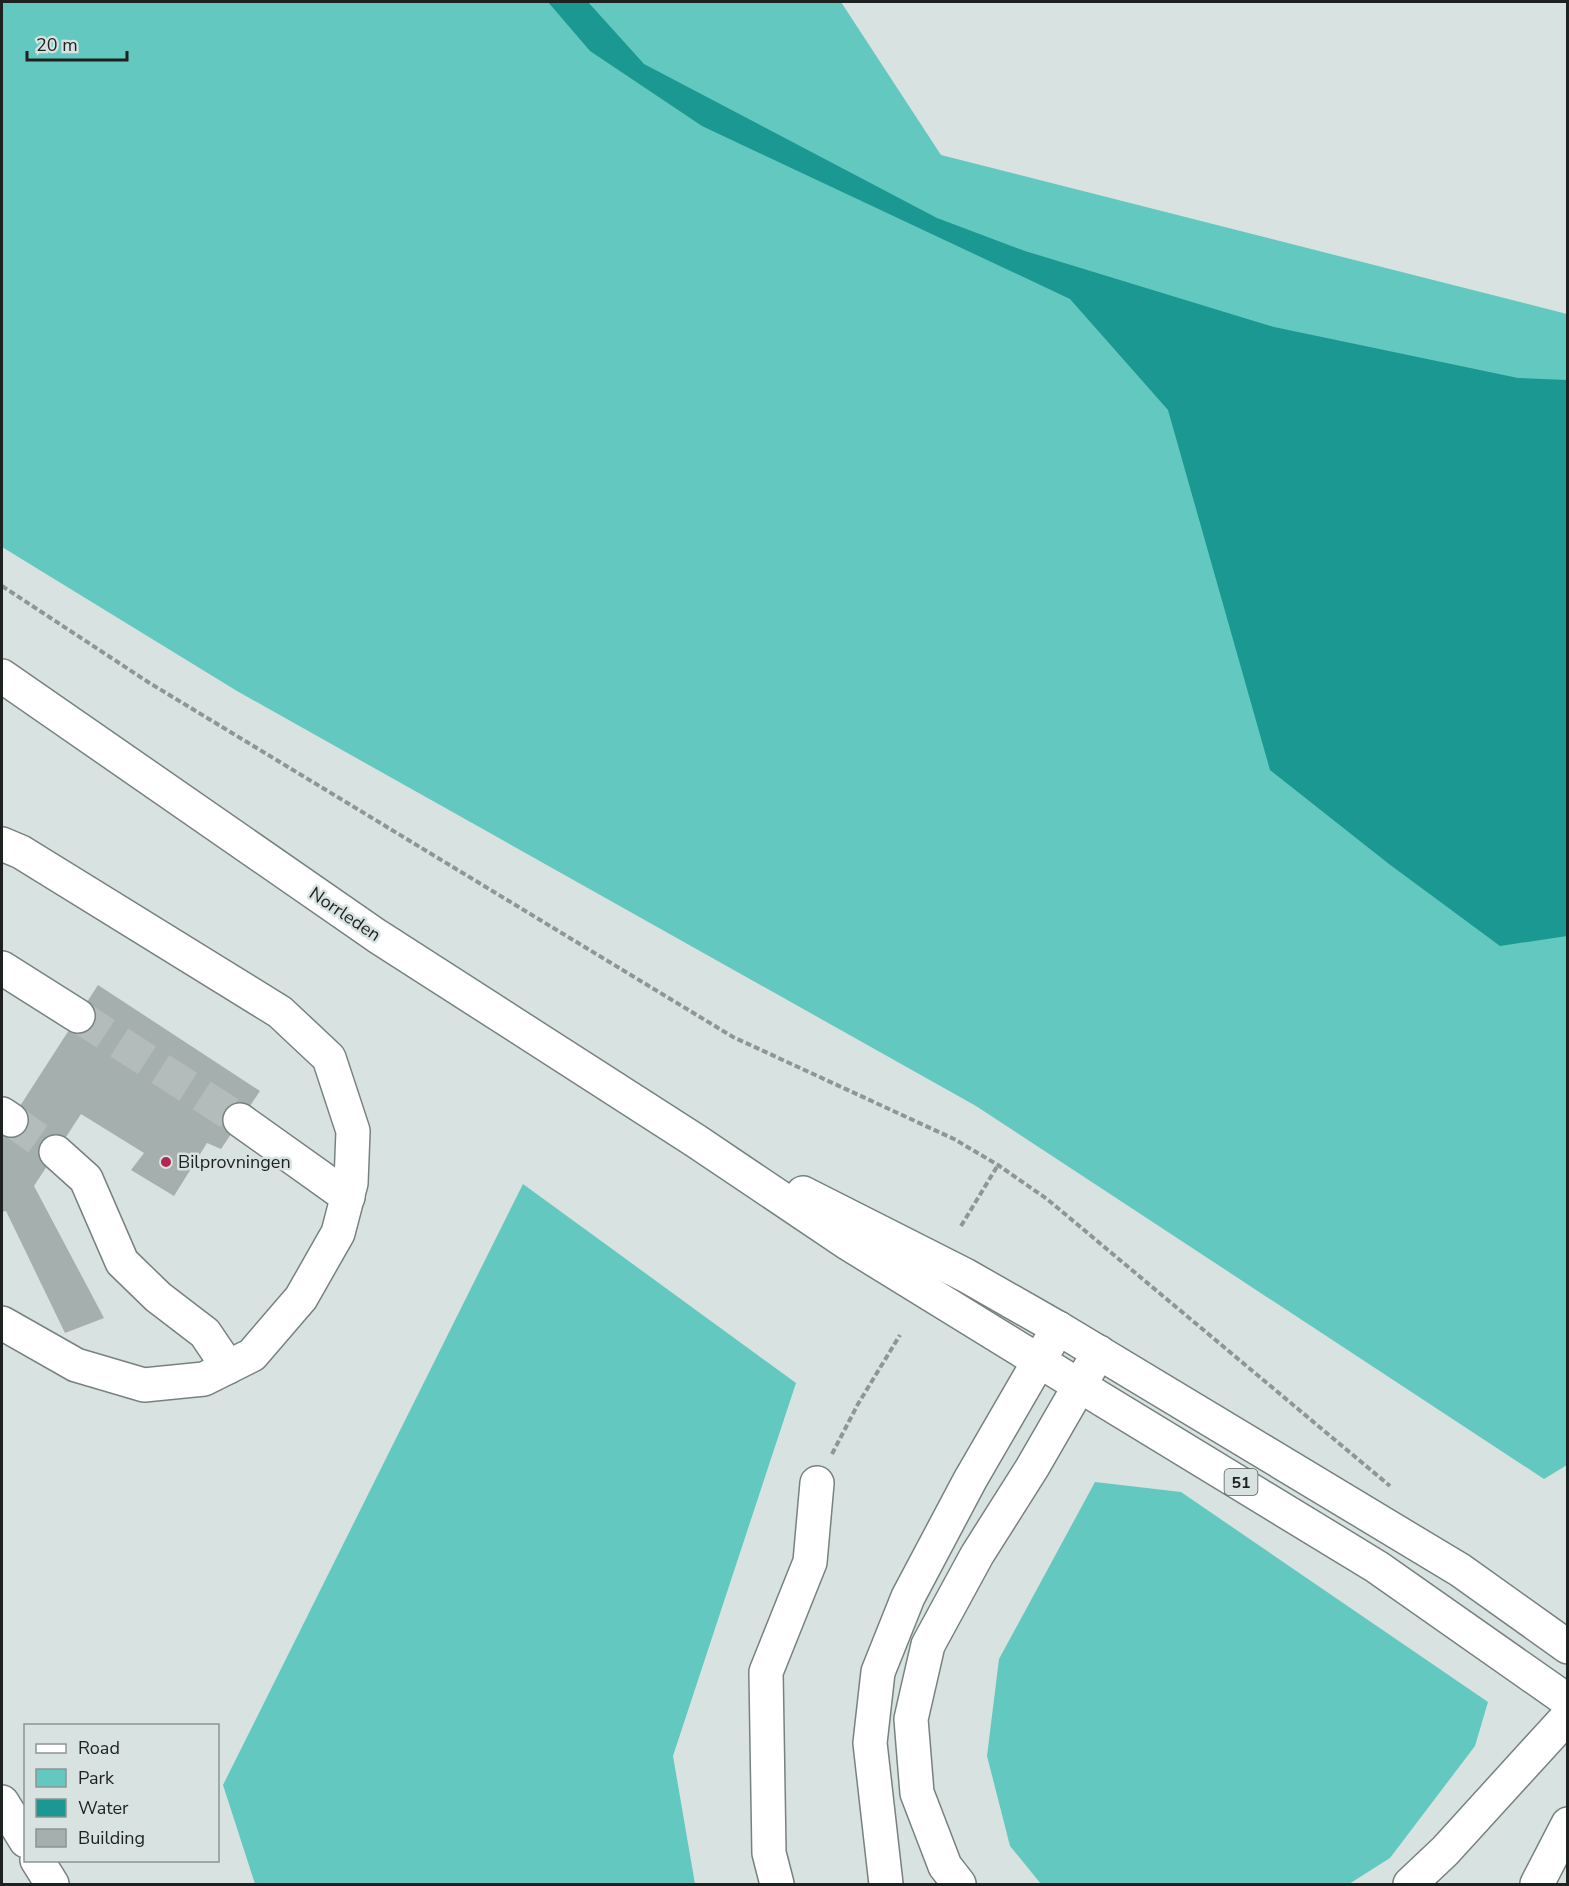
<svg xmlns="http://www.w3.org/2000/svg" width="1569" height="1886" font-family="'Nunito Sans',sans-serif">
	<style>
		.green { fill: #63c8c0 }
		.water { fill: #1a9891 }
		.building { fill: #a5afae }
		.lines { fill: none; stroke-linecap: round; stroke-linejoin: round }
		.minor-tunnel { stroke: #b3bcba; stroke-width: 33; stroke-dasharray: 33 16; stroke-linecap: butt }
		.minor-casing { stroke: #788180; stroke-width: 36 }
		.major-casing { stroke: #788180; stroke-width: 36 }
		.highway-casing { stroke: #788180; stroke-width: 36 }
		.path { stroke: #8f9796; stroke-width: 4; stroke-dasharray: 6 3; stroke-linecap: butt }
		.minor { stroke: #fff; stroke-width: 33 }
		.major { stroke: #fff; stroke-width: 33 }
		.highway { stroke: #fff; stroke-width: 33 }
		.poi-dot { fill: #b52552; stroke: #d8e3e1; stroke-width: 2 }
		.labels { text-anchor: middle; stroke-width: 5; stroke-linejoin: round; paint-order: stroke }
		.shield { fill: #d8e3e1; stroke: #555b5a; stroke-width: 1.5 }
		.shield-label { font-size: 16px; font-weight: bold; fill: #1d2120 }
		.street-label { font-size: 18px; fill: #1d2120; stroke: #d8e3e1 }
		.poi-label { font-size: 18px; fill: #1d2120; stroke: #d8e3e1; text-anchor: start }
	</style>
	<rect width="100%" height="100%" fill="#d8e3e1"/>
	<g class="green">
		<path d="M2,2h839l100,153 626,159v1151l-23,14 -568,-373 -739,-415 -235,-144z"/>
		<path d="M523,1184l273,199 -123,373 22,128h-440l-32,-99z"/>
		<path d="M1095,1482l86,10 307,210 -13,44 -85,112 -41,26h-308l-31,-38 -23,-90 12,-97z"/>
	</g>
	<path class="water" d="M548,2h40l56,62 293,154 88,33 249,76 244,51 49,2v556l-67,10 -111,-82 -119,-94 -102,-360 -98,-111 -368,-173 -112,-75z"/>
	<path class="building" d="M98,985l162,106 -39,58 -14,-6 -33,53 -43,-26 13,-17 -63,-39 -47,72 70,132 -39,15 -59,-122 -4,1v-78z"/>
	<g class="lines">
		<g class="minor-tunnel">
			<path d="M78,1016l162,104"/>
			<path d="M11,1120l45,32"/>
		</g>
		<defs>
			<g id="minor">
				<path d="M2,676l375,260 319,205 153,103 190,117"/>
				<path d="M2,844l19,8 259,160 49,46 24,73 -2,52 -13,50 -37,65 -49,57 -48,24 -60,6 -68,-20 -74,-42"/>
				<path d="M2,968l76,48"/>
				<path d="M2,1114l9,6"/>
				<path d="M240,1120l108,77"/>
				<path d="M56,1152l30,27 36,83 36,35 47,36 23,34"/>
				<path d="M803,1193l162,82 93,53"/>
				<path d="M2,1802l24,39"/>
				<path d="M37,1860l15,24"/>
				<path d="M777,1884l-8,-31 -3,-181 44,-110 7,-79"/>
			</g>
			<g id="major">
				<path d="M1058,1328l402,242 108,77"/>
				<path d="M1039,1361l338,206 191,134"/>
			</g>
			<g id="highway">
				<path d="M886,1884l-16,-141 8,-71 30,-75 62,-117 88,-152"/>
				<path d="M959,1884l-14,-18 -28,-73 -6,-74 17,-74 49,-90 55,-87 67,-116"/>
				<path d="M1410,1884l35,-33 123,-135"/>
				<path d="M1537,1884l31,-60"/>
			</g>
		</defs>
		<use href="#minor" class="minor-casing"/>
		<use href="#major" class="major-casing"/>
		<use href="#highway" class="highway-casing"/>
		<g class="path">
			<path d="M2,586l146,96 585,355 221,102 44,26 49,34 343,287"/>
			<path d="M961,1226l37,-61"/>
			<path d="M832,1454l26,-50 42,-69"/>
		</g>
		<use href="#minor" class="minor"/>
		<use href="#major" class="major"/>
		<use href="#highway" class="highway"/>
	</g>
	<circle class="poi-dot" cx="166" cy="1162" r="6"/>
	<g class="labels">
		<rect class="shield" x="1224.5" y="1469" width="33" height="26" rx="4.5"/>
		<g class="shield-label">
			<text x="1241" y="1488">51</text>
		</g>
		<g class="street-label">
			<text transform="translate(345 914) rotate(34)" y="6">Norrleden</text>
		</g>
		<g class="poi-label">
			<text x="178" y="1168">Bilprovningen</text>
		</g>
	</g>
	<rect width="1569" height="1886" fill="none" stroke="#1d2120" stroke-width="6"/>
	<rect x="24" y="1724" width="195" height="138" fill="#d8e3e1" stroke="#8d9594" stroke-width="1.5"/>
	<rect x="36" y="1744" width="30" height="9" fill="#ffffff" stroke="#8d9594" stroke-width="1.5"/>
	<text x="78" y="1754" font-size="18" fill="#1d2120">Road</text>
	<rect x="36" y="1769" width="30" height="18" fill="#63c8c0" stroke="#8d9594" stroke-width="1.5"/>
	<text x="78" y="1784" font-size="18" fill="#1d2120">Park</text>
	<rect x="36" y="1799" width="30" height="18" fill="#1a9891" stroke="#8d9594" stroke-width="1.5"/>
	<text x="78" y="1814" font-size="18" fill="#1d2120">Water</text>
	<rect x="36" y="1829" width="30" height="18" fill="#a5afae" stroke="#8d9594" stroke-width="1.5"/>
	<text x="78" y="1844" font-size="18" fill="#1d2120">Building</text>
	<path d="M27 51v9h100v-9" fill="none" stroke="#1d2120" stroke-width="3"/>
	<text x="36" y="51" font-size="18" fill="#1d2120" stroke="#d8e3e1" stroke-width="4.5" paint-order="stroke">20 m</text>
</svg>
